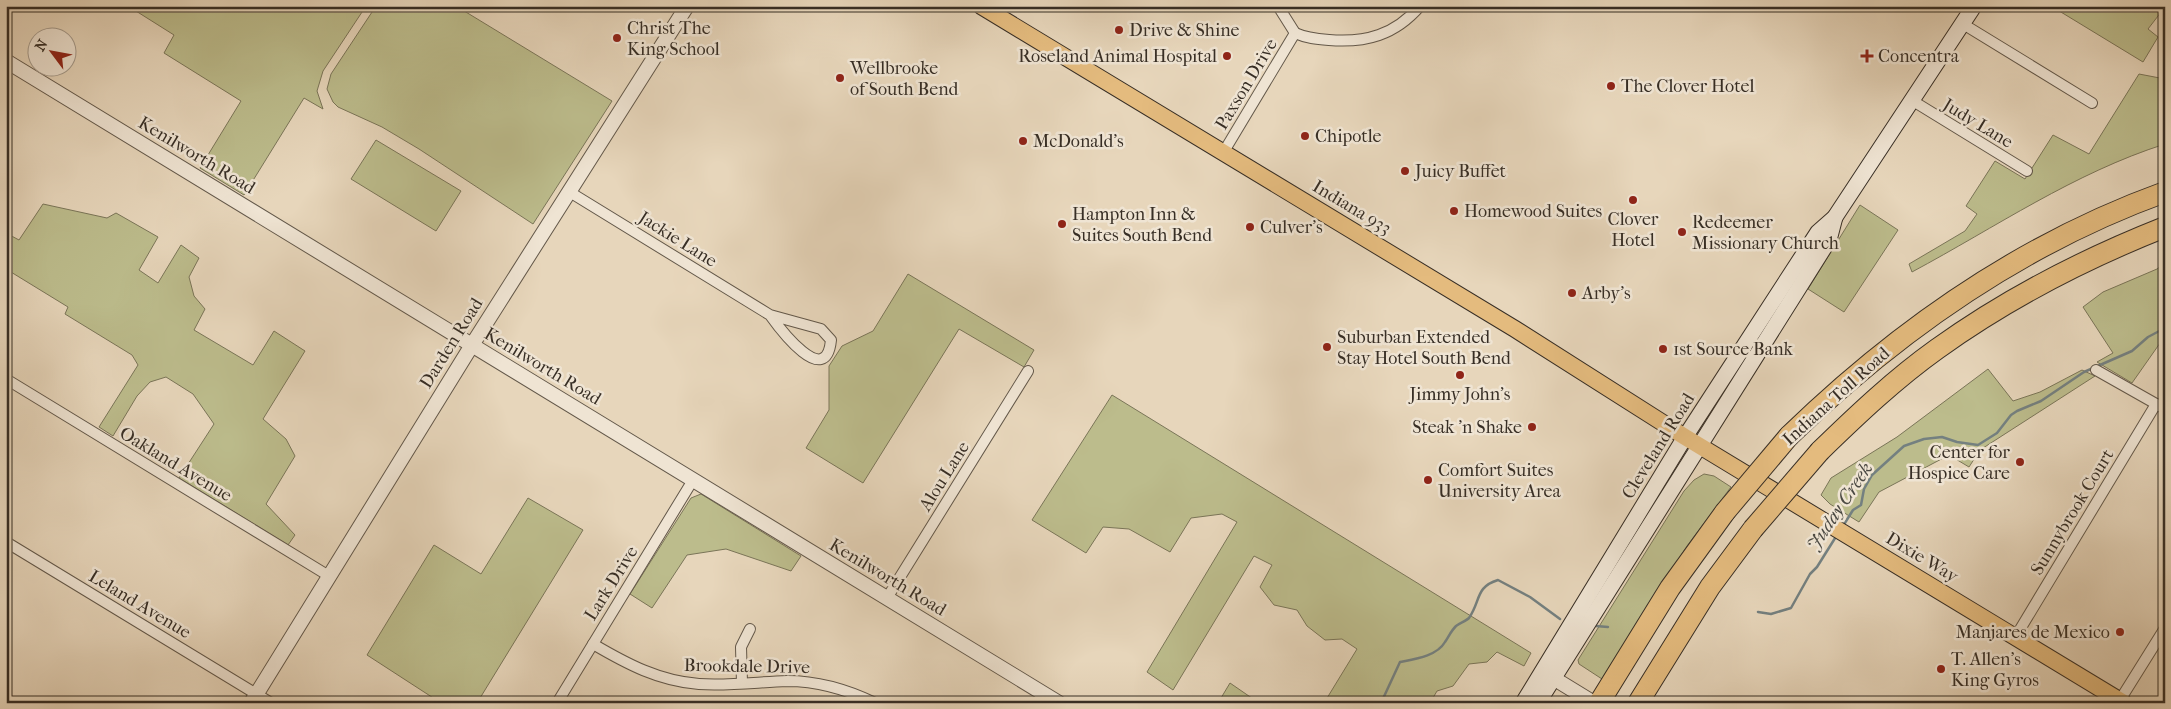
<svg xmlns="http://www.w3.org/2000/svg" width="2171" height="709" font-family="'IM FELL French Canon',serif">
	<style>
		.green { fill: #bcbc8c; stroke: #7a7558 }
		.lines { fill: none; stroke-linecap: round; stroke-linejoin: round }
		.stream { stroke: #748080; stroke-width: 2.5 }
		.minor-casing { stroke: #63584a; stroke-width: 12 }
		.tertiary-casing { stroke: #63584a; stroke-width: 16 }
		.secondary-casing { stroke: #372e25; stroke-width: 17 }
		.primary-casing { stroke: #372e25; stroke-width: 18 }
		.motorway-casing { stroke: #372e25; stroke-width: 22 }
		.minor { stroke: #efe4d3; stroke-width: 10 }
		.tertiary { stroke: #efe4d3; stroke-width: 14 }
		.secondary { stroke: #efe4d3; stroke-width: 15 }
		.primary { stroke: #e4bb7e; stroke-width: 16 }
		.motorway { stroke: #e4bb7e; stroke-width: 20 }
		.motorway-bridge-casing { stroke: #372e25; stroke-width: 22; stroke-linecap: butt }
		.motorway-bridge { stroke: #e4bb7e; stroke-width: 20 }
		.poi-dot { fill: #8f2418; stroke: #efe4d3; stroke-width: 2 }
		.labels { text-anchor: middle; stroke-width: 5; stroke-linejoin: round; paint-order: stroke }
		.poi-label { font-size: 18px; fill: #372e25; stroke: #efe4d3; text-anchor: start }
		.street-label { font-size: 18px; fill: #372e25; stroke: #efe4d3 }
		.water-label { font-size: 19px; font-style: italic; fill: #4b4943; stroke: #efe4d3 }
	</style>
	<rect width="100%" height="100%" fill="#e7d6bb"/>
	<filter id="stains"><feTurbulence type="fractalNoise" baseFrequency=".004" numOctaves="4"/><feColorMatrix values="0 0 0 0 .2 0 0 0 0 .09 0 0 0 0 .02 0 0 0 .5 -.17"/></filter>
	<radialGradient id="worn" r=".72"><stop offset=".6" stop-color="#630" stop-opacity="0"/><stop offset="1" stop-color="#630" stop-opacity=".3"/></radialGradient>
	<g class="green">
		<path d="M128,6h238l-43,65 -6,20 6,18 -19,-11 -60,97 -44,-27 41,-67 -77,-48 10,-18z"/>
		<path d="M376,6h80l156,95 -79,123 -114,-75 -37,-22 -44,-20 -5,-5 -6,-13 4,-15z"/>
		<path d="M2051,6h114v1l-17,22 10,8 -15,25z"/>
		<path d="M2139,74l26,5v65c-91,29 -169,83 -253,128l-3,-8 56,-33 12,-17 -11,-8 29,-45 30,18 28,-44 36,19z"/>
		<path d="M376,140l85,51 -25,40 -85,-52z"/>
		<path d="M43,204l64,14 9,-5 42,24 -19,33 19,13 23,-38 18,13 -10,19 5,19 11,13 -11,21 59,35 21,-34 31,20 -42,68 23,20 9,17 -29,48 29,31 -7,10 -109,-67 35,-54 -21,-30 -27,-17 -16,5 -13,14 -24,40 -14,-9 39,-62 -6,-10 -67,-41 3,-7 -62,-38v-36l13,7z"/>
		<path d="M1860,205l38,25 -54,82 -36,-23z"/>
		<path d="M2165,263v73l-33,47 -35,-21 16,-9 -30,-46 20,-15 54,-23z"/>
		<path d="M908,274l126,76 -10,17 -65,-38 -96,154 -57,-35 23,-38v-44l13,-20 31,-15z"/>
		<path d="M1988,369l25,32 27,-9 42,-22 13,6 -115,74 -11,17 -20,-12 -70,37 -20,30 -29,-18 -9,-9 10,-17 66,-41z"/>
		<path d="M1112,395l419,258 -7,13 -27,-14 -10,10 -18,2 -16,22 -16,5 -7,12h-106l33,-54 -15,-10 -17,1 -18,-14 -10,-16 -23,-5 -14,-18 12,-22 -18,-9 -81,134 -26,-18 90,-150 -15,-8 -31,4 -21,34 -41,-23 -26,-2 -17,26 -54,-33z"/>
		<path d="M1704,474l10,2 17,11 -44,59 -85,133 -23,-15 -1,-4 106,-169 10,-11z"/>
		<path d="M701,494l100,62 -10,15 -65,-22 -39,6 -35,53 -22,-14 61,-96z"/>
		<path d="M528,498l55,32 -106,173h-36l-74,-48 67,-110 47,29z"/>
		<path d="M1230,683l29,20h-41z"/>
	</g>
	<g class="lines">
		<g class="stream">
			<path d="M1843,526l10,-16 8,-5 3,-16 8,-14 32,-29 20,-7 18,-2 15,5 21,3 19,-12 14,-18 6,-4 24,-10 43,-29 48,-21 16,-14 17,-9"/>
			<path d="M1758,612l13,2 20,-6 19,-34 7,-7 20,-32"/>
			<path d="M1596,626l12,1"/>
			<path d="M1381,703l19,-41c15,-3 37,-6 45,-20 4,-6 6,-11 11,-16 4,-3 10,-5 13,-8 12,-17 6,-31 29,-38l32,17 30,22"/>
		</g>
		<defs>
			<g id="minor">
				<path d="M1278,6l17,27"/>
				<path d="M1963,24l129,79"/>
				<path d="M1295,33c11,5 22,6 34,7 37,3 66,-5 91,-34"/>
				<path d="M1913,101l114,70"/>
				<path d="M1223,153l72,-120"/>
				<path d="M568,191l202,124c10,14 56,75 61,25l-10,-11 -51,-14"/>
				<path d="M2096,370l69,39"/>
				<path d="M6,379l323,197"/>
				<path d="M6,542l265,161"/>
				<path d="M887,598l141,-227"/>
				<path d="M2016,636l140,-232"/>
				<path d="M593,644c34,20 66,37 106,40 29,2 59,-2 88,-3 31,0 61,9 88,22"/>
				<path d="M742,683l-1,-36 9,-18"/>
				<path d="M2120,700l45,-72"/>
				<path d="M557,703l136,-223"/>
			</g>
			<g id="tertiary">
				<path d="M6,61l1053,642"/>
				<path d="M1545,673l49,30"/>
				<path d="M251,703l221,-358 215,-339"/>
			</g>
			<g id="secondary">
				<path d="M1523,703l162,-266 133,-205 17,-15 139,-211"/>
				<path d="M1538,703l291,-463 6,-23"/>
			</g>
			<path id="primary" d="M981,6l534,323 170,108 439,266"/>
			<g id="motorway">
				<path d="M1789,436c109,-106 232,-192 376,-244"/>
				<path d="M1820,451c37,-36 75,-72 117,-102 71,-51 147,-90 228,-122"/>
				<path d="M1599,703l71,-115 55,-76"/>
				<path d="M1638,703l72,-116 43,-58"/>
			</g>
		</defs>
		<use href="#minor" class="minor-casing"/>
		<use href="#tertiary" class="tertiary-casing"/>
		<use href="#secondary" class="secondary-casing"/>
		<use href="#primary" class="primary-casing"/>
		<use href="#motorway" class="motorway-casing"/>
		<use href="#minor" class="minor"/>
		<use href="#tertiary" class="tertiary"/>
		<use href="#secondary" class="secondary"/>
		<use href="#primary" class="primary"/>
		<use href="#motorway" class="motorway"/>
		<defs>
			<g id="motorway-bridge">
				<path d="M1725,512l64,-76"/>
				<path d="M1753,529l67,-78"/>
			</g>
		</defs>
		<use href="#motorway-bridge" class="motorway-bridge-casing"/>
		<use href="#motorway-bridge" class="motorway-bridge"/>
	</g>
	<g class="poi-dot">
		<circle cx="1119" cy="30" r="5"/>
		<circle cx="617" cy="38" r="5"/>
		<circle cx="1227" cy="56" r="5"/>
		<path d="M1864.5 48.5h5v5h5v5h-5v5h-5v-5h-5v-5h5z"/>
		<circle cx="840" cy="78" r="5"/>
		<circle cx="1611" cy="86" r="5"/>
		<circle cx="1305" cy="136" r="5"/>
		<circle cx="1023" cy="141" r="5"/>
		<circle cx="1405" cy="171" r="5"/>
		<circle cx="1633" cy="200" r="5"/>
		<circle cx="1454" cy="211" r="5"/>
		<circle cx="1062" cy="224" r="5"/>
		<circle cx="1250" cy="227" r="5"/>
		<circle cx="1682" cy="232" r="5"/>
		<circle cx="1572" cy="293" r="5"/>
		<circle cx="1327" cy="347" r="5"/>
		<circle cx="1663" cy="349" r="5"/>
		<circle cx="1460" cy="375" r="5"/>
		<circle cx="1532" cy="427" r="5"/>
		<circle cx="2020" cy="462" r="5"/>
		<circle cx="1428" cy="480" r="5"/>
		<circle cx="2120" cy="632" r="5"/>
		<circle cx="1941" cy="669" r="5"/>
	</g>
	<g class="labels">
		<g class="poi-label">
			<text x="627" y="34">Christ The<tspan x="627" dy="21">King School</tspan></text>
			<text x="1129" y="36">Drive &amp; Shine</text>
			<text x="1217" y="62" text-anchor="end">Roseland Animal Hospital</text>
			<text x="1878" y="62">Concentra</text>
			<text x="850" y="74">Wellbrooke<tspan x="850" dy="21">of South Bend</tspan></text>
			<text x="1621" y="92">The Clover Hotel</text>
			<text x="1315" y="142">Chipotle</text>
			<text x="1033" y="147">McDonald's</text>
			<text x="1415" y="177">Juicy Buffet</text>
			<text x="1464" y="217">Homewood Suites</text>
			<text x="1072" y="220">Hampton Inn &amp;<tspan x="1072" dy="21">Suites South Bend</tspan></text>
			<text x="1633" y="225" text-anchor="middle">Clover<tspan x="1633" dy="21">Hotel</tspan></text>
			<text x="1692" y="228">Redeemer<tspan x="1692" dy="21">Missionary Church</tspan></text>
			<text x="1260" y="233">Culver's</text>
			<text x="1582" y="299">Arby's</text>
			<text x="1337" y="343">Suburban Extended<tspan x="1337" dy="21">Stay Hotel South Bend</tspan></text>
			<text x="1673" y="355">1st Source Bank</text>
			<text x="1460" y="400" text-anchor="middle">Jimmy John's</text>
			<text x="1522" y="433" text-anchor="end">Steak 'n Shake</text>
			<text x="2010" y="458" text-anchor="end">Center for<tspan x="2010" dy="21">Hospice Care</tspan></text>
			<text x="1438" y="476">Comfort Suites<tspan x="1438" dy="21">University Area</tspan></text>
			<text x="2110" y="638" text-anchor="end">Manjares de Mexico</text>
			<text x="1951" y="665">T. Allen's<tspan x="1951" dy="21">King Gyros</tspan></text>
		</g>
		<g class="street-label">
			<text transform="translate(1246 84) rotate(-59)" y="6">Paxson Drive</text>
			<text transform="translate(1978 123) rotate(31)" y="6">Judy Lane</text>
			<text transform="translate(197 155) rotate(31)" y="6">Kenilworth Road</text>
			<text transform="translate(1352 207) rotate(31)" y="6">Indiana 933</text>
			<text transform="translate(678 239) rotate(32)" y="6">Jackie Lane</text>
			<text transform="translate(451 343) rotate(-58)" y="6">Darden Road</text>
			<text transform="translate(543 366) rotate(31)" y="6">Kenilworth Road</text>
			<text transform="translate(1836 396) rotate(-42)" y="6">Indiana Toll Road</text>
			<text transform="translate(1658 446) rotate(-58)" y="6">Cleveland Road</text>
			<text transform="translate(176 464) rotate(31)" y="6">Oakland Avenue</text>
			<text transform="translate(944 476) rotate(-58)" y="6">Alou Lane</text>
			<text transform="translate(2072 512) rotate(-59)" y="6">Sunnybrook Court</text>
			<text transform="translate(1922 557) rotate(31)" y="6">Dixie Way</text>
			<text transform="translate(888 577) rotate(31)" y="6">Kenilworth Road</text>
			<text transform="translate(611 583) rotate(-58)" y="6">Lark Drive</text>
			<text transform="translate(140 604) rotate(31)" y="6">Leland Avenue</text>
			<text transform="translate(747 666) rotate(1)" y="6">Brookdale Drive</text>
		</g>
		<g class="water-label">
			<text transform="translate(1839 506) rotate(-56)" y="7">Juday Creek</text>
		</g>
	</g>
	<rect width="2171" height="709" fill="none" stroke="#e7d6bb" stroke-width="25"/>
	<rect x="8" y="8" width="2156" height="694" fill="none" stroke="#372e25" stroke-width="2.5"/>
	<rect x="12" y="12" width="2146" height="684" fill="none" stroke="#372e25"/>
	<g transform="translate(52 52) rotate(302)"><circle r="24" fill="#efe4d3" stroke="#a59b8d"/>
	<path d="M0-4L9 19L0 12L-9 19Z" fill="#8f2418"/>
	<text y="-8" font-size="14" font-weight="bold" text-anchor="middle" fill="#372e25">N</text>
	</g>
	<rect width="100%" height="100%" filter="url(#stains)"/>
	<rect width="100%" height="100%" fill="url(#worn)"/>
</svg>
